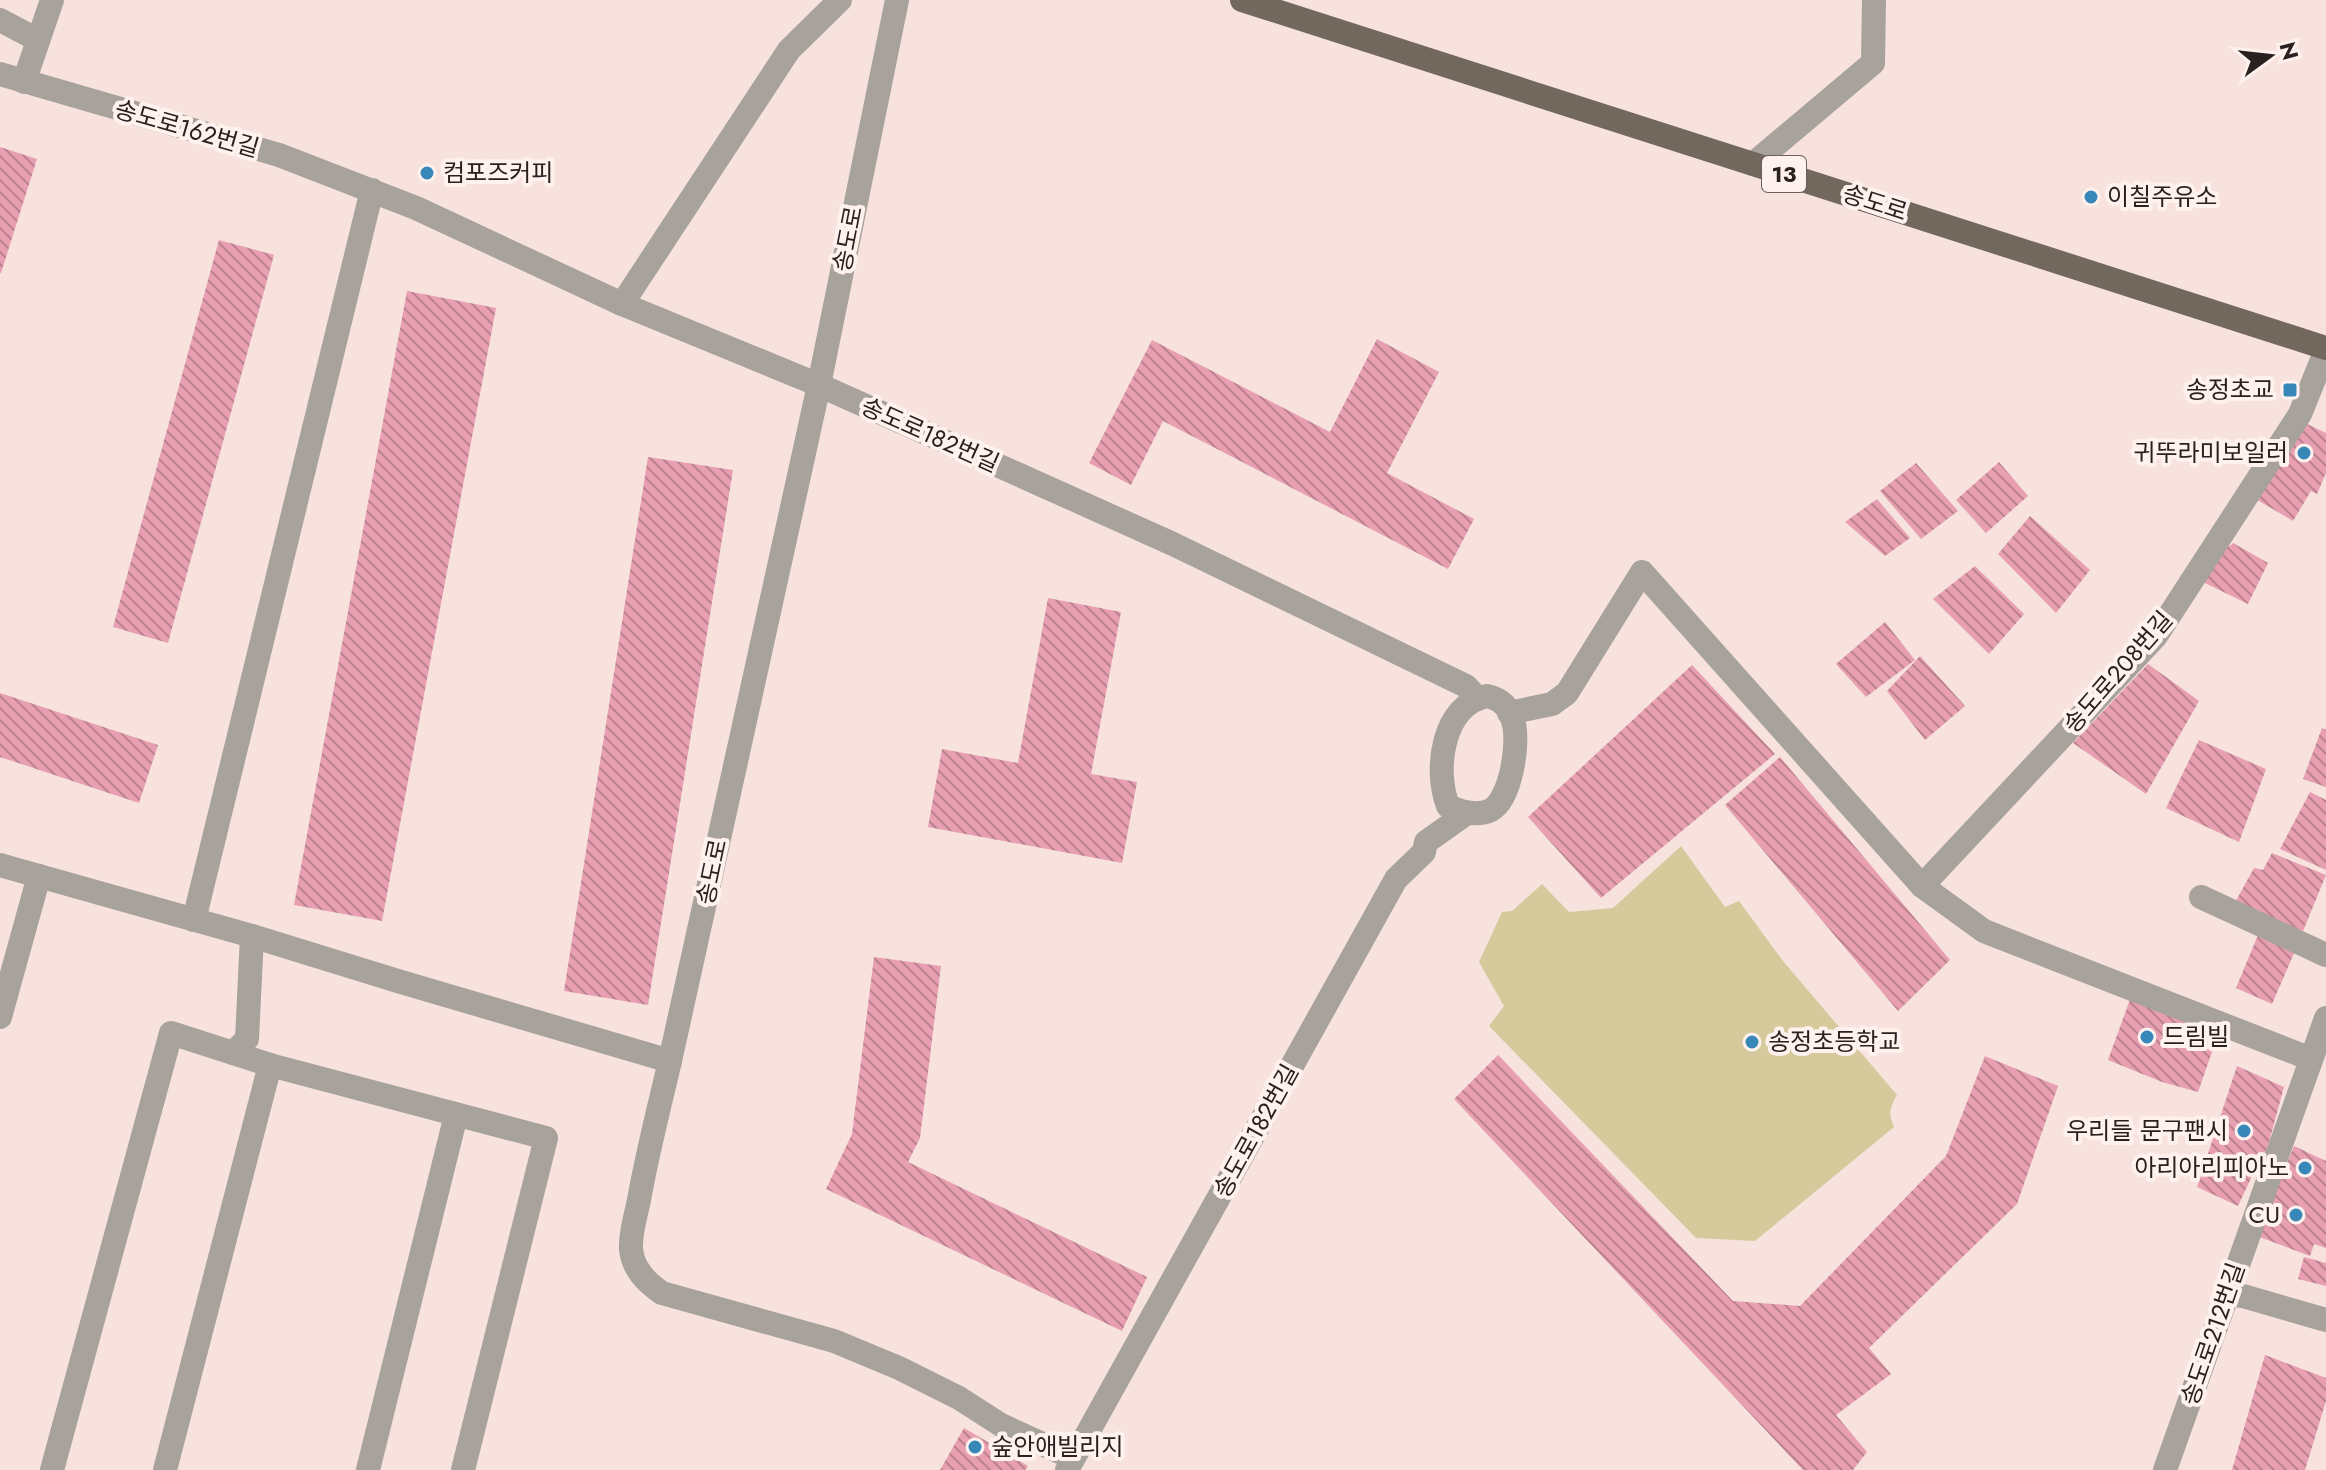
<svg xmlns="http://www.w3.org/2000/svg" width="2326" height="1470" font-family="Jost,'Noto Sans KR',sans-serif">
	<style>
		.garden { fill: #d6ca9d }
		.building { fill: url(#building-back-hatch) }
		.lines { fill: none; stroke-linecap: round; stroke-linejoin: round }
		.minor { stroke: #a8a29c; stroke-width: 24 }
		.major { stroke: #73685e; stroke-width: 24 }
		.poi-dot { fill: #3788b9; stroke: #fef1ee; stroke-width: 3 }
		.labels { text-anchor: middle; stroke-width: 8; stroke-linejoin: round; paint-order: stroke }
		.shield { fill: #fef1ee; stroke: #695f5d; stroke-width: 2 }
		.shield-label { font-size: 22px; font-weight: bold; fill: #29211f }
		.street-label { font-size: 24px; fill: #29211f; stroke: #fef1ee }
		.poi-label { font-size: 24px; fill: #29211f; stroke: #fef1ee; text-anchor: start }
	</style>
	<defs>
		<pattern id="building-back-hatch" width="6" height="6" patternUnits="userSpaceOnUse" patternTransform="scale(2)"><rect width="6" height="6" fill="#e79fb1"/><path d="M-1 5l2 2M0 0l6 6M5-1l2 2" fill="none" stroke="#bb818f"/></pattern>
	</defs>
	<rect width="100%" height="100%" fill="#f7e2dd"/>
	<path class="garden" d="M1681,846l44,61 14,-6 44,60 114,134c-7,12 -9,19 -3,32l-139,114 -59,-3 -207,-212 15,-20 -25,-44 23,-50 10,-1 30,-27 27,28 44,-4z"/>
	<g class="building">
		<path d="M0,147l37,12 -36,114h-1z"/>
		<path d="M219,240l55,15 -106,388 -55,-16z"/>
		<path d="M407,291l89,17 -114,613 -88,-16z"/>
		<path d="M1377,339l62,33 -52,101 87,46 -26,50 -285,-148 -32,64 -42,-22 63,-123 178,92z"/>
		<path d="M2301,421l25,12v40l-9,21 -6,-3 -18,30 -39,-23z"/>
		<path d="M648,457l85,13 -85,535 -84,-14z"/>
		<path d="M1999,462l29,34 -42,37 -30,-33z"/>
		<path d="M1916,463l42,48 -37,28 -41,-48z"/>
		<path d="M1877,499l33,39 -25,18 -40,-34z"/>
		<path d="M2030,516l60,54 -34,43 -58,-59z"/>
		<path d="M2225,541l5,5 3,-3 35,20 -20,41 -49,-24z"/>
		<path d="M1975,566l49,48 -35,40 -56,-55z"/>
		<path d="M1048,598l73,14 -30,162 46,8 -15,81 -194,-36 14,-78 76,14z"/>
		<path d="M1885,622l30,38 -49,37 -30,-33z"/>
		<path d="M1920,656l45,50 -40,34 -38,-49z"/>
		<path d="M2148,664l51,37 -53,93 -73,-51z"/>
		<path d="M1692,665l83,89 -174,144 -73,-81z"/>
		<path d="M0,693l158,52 -19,58 -139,-46z"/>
		<path d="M2322,728l4,2v57l-23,-8z"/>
		<path d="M2199,740l67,29 -27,73 -73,-34z"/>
		<path d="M1780,757l170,203 -52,51 -173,-206z"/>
		<path d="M2310,792l16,8v70l-46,-21z"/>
		<path d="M2272,853l54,22 -23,56 -70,-25 21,-38 9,2z"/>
		<path d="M2258,935l37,16 -23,53 -36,-16z"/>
		<path d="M874,957l67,9 -21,172 -12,24 239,115 -25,54 -296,-142 26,-55z"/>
		<path d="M2132,994l88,35 -22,63 -36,-10 -54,-22z"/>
		<path d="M1498,1055l235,246 67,5 146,-150 39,-100 73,30 -41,118 -148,144 22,26 -55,41 31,37 -14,18h-50l-349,-371z"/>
		<path d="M2237,1066l47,21 -24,88 -8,1 -14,30 -41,-19z"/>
		<path d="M2294,1146l32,15v87l-12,-4 -4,12 -53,-20z"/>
		<path d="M2304,1257l22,6v23l-28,-7z"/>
		<path d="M2265,1355l61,23v23l-21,69h-73z"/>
		<path d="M964,1428l64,38 -3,4h-85z"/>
	</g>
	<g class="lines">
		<g class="minor">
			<path d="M0,20l38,20"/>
			<path d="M0,74l279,81 137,53 206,96 197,81 354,159 293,142 12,13"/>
			<path d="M24,82l28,-82"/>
			<path d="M1753,164l120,-101 1,-63"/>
			<path d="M622,304l167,-254 51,-50"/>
			<path d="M1487,696c14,3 22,11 26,25 7,20 -2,78 -22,89 -14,7 -30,2 -43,-4 -14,-36 -6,-101 39,-110z"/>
			<path d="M1509,713l43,-9 15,-11 75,-121 280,314 62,45 327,128"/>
			<path d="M0,865l252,71 149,46 269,79 149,-676 78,-385"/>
			<path d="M1922,886l234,-250 144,-222 26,-64"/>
			<path d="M2201,897l125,58"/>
			<path d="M194,920l178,-730"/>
			<path d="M0,1017l39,-141"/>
			<path d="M233,1053l14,-14 5,-103"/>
			<path d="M670,1061c-11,47 -23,93 -31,139 -3,15 -9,33 -8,49 2,20 15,33 31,44l172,48 65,27 60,30 42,27 72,33"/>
			<path d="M270,1065l276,73 -83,332"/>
			<path d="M2226,1294l17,2 83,24"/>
			<path d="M52,1470l119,-437 99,32 -105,405"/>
			<path d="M368,1470l88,-355"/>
			<path d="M1067,1470l329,-591 28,-27 2,-10 41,-29"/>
			<path d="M2165,1470l161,-452"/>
		</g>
		<path class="major" d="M1242,0l1084,348"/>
	</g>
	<g class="poi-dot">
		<circle cx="427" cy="173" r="8"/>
		<circle cx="2091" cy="197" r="8"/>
		<rect x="2282" y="382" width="16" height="16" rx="4"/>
		<circle cx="2304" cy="453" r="8"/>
		<circle cx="2147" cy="1037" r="8"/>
		<circle cx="1752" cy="1042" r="8"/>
		<circle cx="2244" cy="1131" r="8"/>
		<circle cx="2305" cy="1168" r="8"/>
		<circle cx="2296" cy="1215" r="8"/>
		<circle cx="975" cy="1447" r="8"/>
	</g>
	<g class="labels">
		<rect class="shield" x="1762" y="156" width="44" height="36" rx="6"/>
		<g class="shield-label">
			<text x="1784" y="182">13</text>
		</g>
		<g class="street-label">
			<text transform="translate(187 129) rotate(16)" y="8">송도로162번길</text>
			<text transform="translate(1875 203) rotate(18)" y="8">송도로</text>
			<text transform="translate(848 239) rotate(-79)" y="8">송도로</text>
			<text transform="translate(930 435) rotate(24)" y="8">송도로182번길</text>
			<text transform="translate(2118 672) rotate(-49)" y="8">송도로208번길</text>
			<text transform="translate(712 872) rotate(-78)" y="8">송도로</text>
			<text transform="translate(1256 1131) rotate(-61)" y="8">송도로182번길</text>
			<text transform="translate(2213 1334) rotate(-71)" y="8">송도로212번길</text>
		</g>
		<g class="poi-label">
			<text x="443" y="181">컴포즈커피</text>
			<text x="2107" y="205">이칠주유소</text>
			<text x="2274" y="398" text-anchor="end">송정초교</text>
			<text x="2288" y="461" text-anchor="end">귀뚜라미보일러</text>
			<text x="2163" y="1045">드림빌</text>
			<text x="1768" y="1050">송정초등학교</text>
			<text x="2228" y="1139" text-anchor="end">우리들 문구팬시</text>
			<text x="2289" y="1176" text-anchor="end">아리아리피아노</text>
			<text x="2280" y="1223" text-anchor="end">CU</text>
			<text x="991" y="1455">숲안애빌리지</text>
		</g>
	</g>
	<g transform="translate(2270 56) rotate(75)" stroke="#fef1ee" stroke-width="6" paint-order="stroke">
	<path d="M0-6L14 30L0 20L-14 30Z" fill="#29211f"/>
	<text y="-12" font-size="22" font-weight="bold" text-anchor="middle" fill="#29211f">N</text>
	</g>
</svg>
